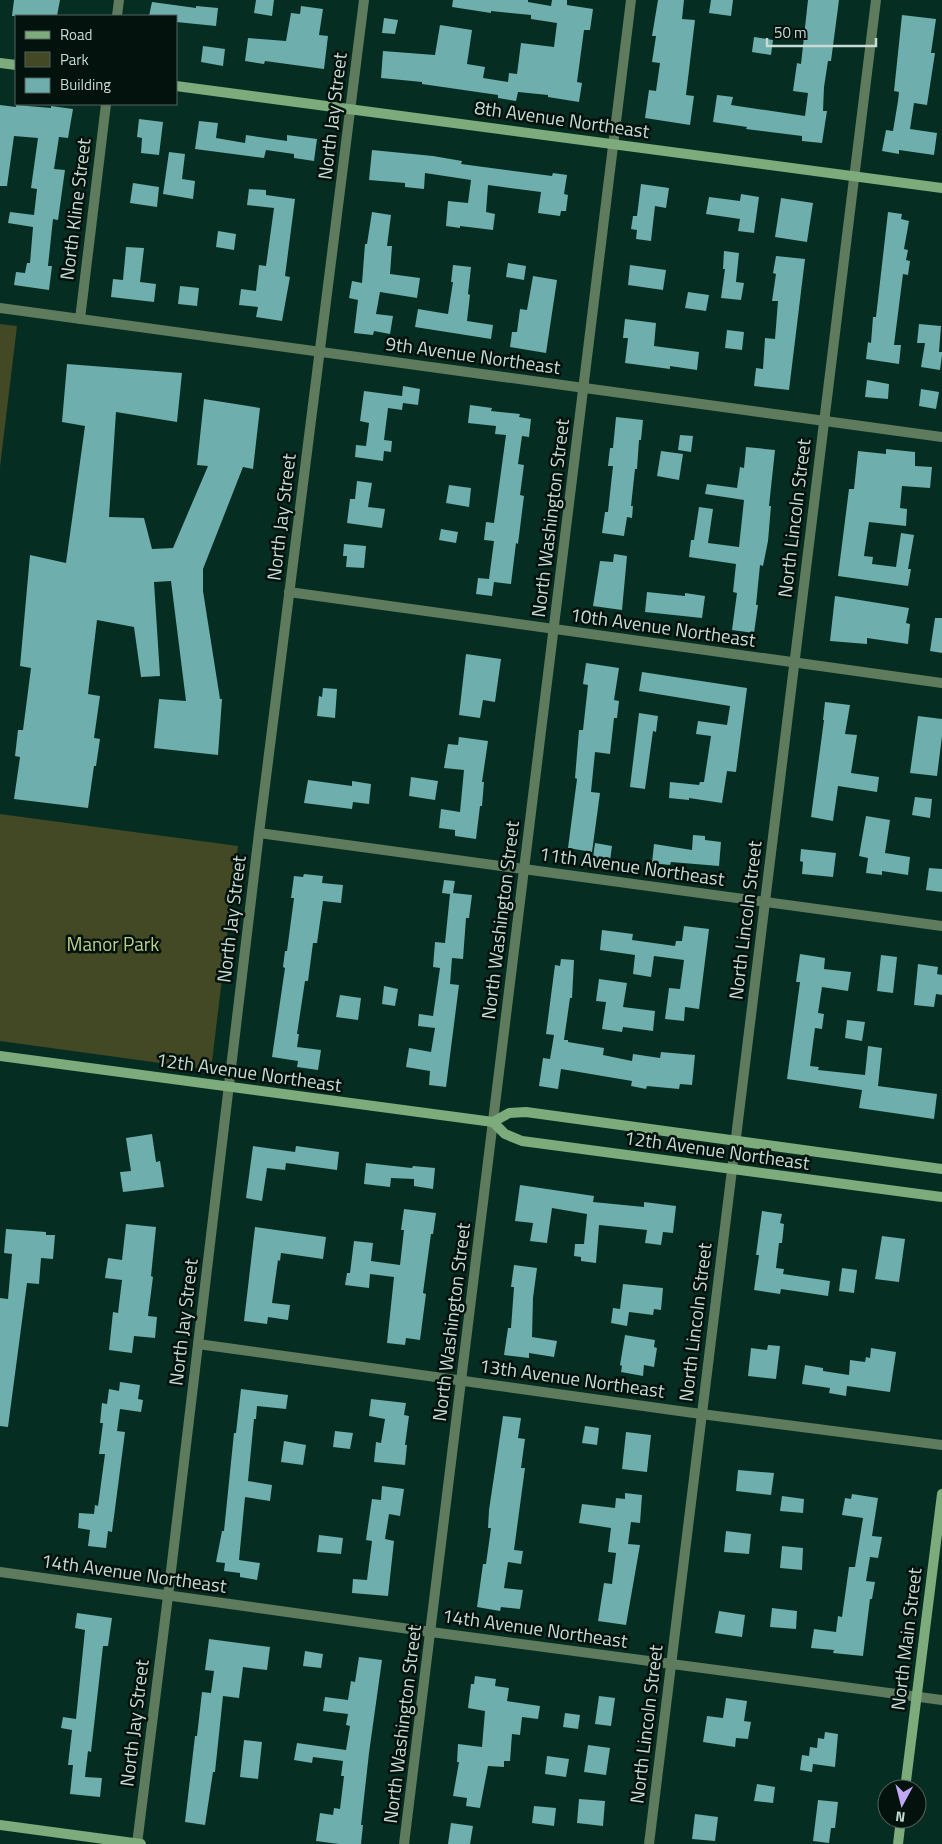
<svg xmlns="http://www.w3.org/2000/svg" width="942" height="1844" font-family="'Titillium Web',sans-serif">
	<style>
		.green { fill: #424924 }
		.building { fill: #6eaead }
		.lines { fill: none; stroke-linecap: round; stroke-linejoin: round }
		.street { stroke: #5e7b5d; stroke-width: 10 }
		.secondary { stroke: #7dab7b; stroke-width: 10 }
		.labels { text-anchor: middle; stroke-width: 5; stroke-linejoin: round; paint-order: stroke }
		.street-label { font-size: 19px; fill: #c7dbd3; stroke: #04120d }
		.park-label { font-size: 19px; fill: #c0ce86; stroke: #04120d }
	</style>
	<rect width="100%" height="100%" fill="#062d22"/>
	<g class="green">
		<path d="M0,324l17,2 -17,141z"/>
		<path d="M0,814l238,32 -27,224 -211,-29z"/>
	</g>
	<g class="building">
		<path d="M14,0h46l-3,16h-45z"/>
		<path d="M256,0h18l-2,16 -18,-3z"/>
		<path d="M453,0h75v2l23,4 1,-6h15v5l26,4 -3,21h-6l-7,52 5,1 -3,19 -31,-5v-2l-30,-3 -2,9 -18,-3v-3l-76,-11v-2l-41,-4 2,-27 52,4 5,-30 32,5 -5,34 18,3 -2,11 25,4 1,-9 8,1 4,-31 33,4 3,-24 -26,-4v-4l-40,-4v2l-39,-6z"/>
		<path d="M658,0h26l-2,19 13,1 -9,75 8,1 -4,29 -45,-7 4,-28 7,1 4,-28 -8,-1 4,-26h-4z"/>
		<path d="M711,0h22l-2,16 -22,-3z"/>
		<path d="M808,0h31l-8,61h-3l-4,26 -1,24h4l-5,32 -20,-2v-5l-56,-7 1,-2 -34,-5 4,-27 16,2 -2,8 74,11 3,-23 -15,-2 4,-28 4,1z"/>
		<path d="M152,2l44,6v-2l22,2 -2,18 -40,-4v-6h-27z"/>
		<path d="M301,6l22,3 -4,26 9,1 -4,33 -59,-8 -1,3 -19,-3 3,-23 38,3 5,-28 9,1z"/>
		<path d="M902,15l34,4 -5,34h4l-8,52 -13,-2 -4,26 27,4 -3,22 -35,-5v4l-17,-3 4,-21 7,1 5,-30 1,-9 -5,-1z"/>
		<path d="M384,18l14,2 -3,14 -13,-1z"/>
		<path d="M754,37l19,3 -2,15 -19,-3z"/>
		<path d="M203,46l22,3 -2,17 -22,-4z"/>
		<path d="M0,105l16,2v-2l35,3v-2l22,3 -5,29 -9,-1 -5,32 11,1 -7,50 -5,-1 -5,47h4l-3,24 -35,-5 2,-13 9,1 2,-10h3l3,-36 -25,-4 2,-11 24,3 3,-26 -6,-1 7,-50 -24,-2 -7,50h-7z"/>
		<path d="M139,119l24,3 -4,33 -18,-2 1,-15 -5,-1z"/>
		<path d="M199,121l19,2 -2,15 29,5 1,-8 41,6v-6l30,4 -3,22 -20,-3v-4l-28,-4 -2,8 -69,-9z"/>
		<path d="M372,150l61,6 29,5 -1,3 91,12 1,-3 14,2 -3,19 4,1 -2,16h-5l-1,5 -22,-3 3,-21 -53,-7 -2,27 9,2 -2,16 -33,-4v2l-14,-2 2,-25 20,2 3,-23 -46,-7 -1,16 -19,-2v-4l-36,-3z"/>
		<path d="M169,152l16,2 -3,25 13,2 -2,18 -30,-5z"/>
		<path d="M133,183l26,4 -2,20 -27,-4z"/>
		<path d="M641,184l28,4 -3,20 -11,-2 -4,35 -15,-2 1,-9 -6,-1 2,-13h4z"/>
		<path d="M249,189l17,1v5l29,4 -10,77 5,1 -8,44 -26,-4 2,-10 -19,-2 2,-16 15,2 3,-26 7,1 8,-58 -27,-3z"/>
		<path d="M741,194l18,3 -5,36 -16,-2 2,-12 -34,-5 3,-17 31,4z"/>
		<path d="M781,198l32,5 -6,39 -32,-5z"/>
		<path d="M372,212l19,3 -4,31h5l-2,28 30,4 -3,20 -37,-6 -4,22 17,2 -3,18 -16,-3 -1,4 -19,-2 4,-33 -9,-2 3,-17 10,2 3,-39h2z"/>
		<path d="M888,212l14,2 -1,5 8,2 -5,28 4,1 -2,10 4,1 -2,14 -5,-1 -9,71h7l-2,19 -33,-5 2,-17 3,1 2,-26h3z"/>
		<path d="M218,231l18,3 -2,16 -18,-3z"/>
		<path d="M126,247l18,1 -4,34 16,2 -2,18 -43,-5 2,-18 10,1z"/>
		<path d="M724,251l15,2 -3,29 8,1 -3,17 -20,-2 4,-29h-2z"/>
		<path d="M776,256l29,3 -16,131 -35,-4 2,-18 7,1 2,-31 10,1 3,-38h-6l4,-27 -3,-1z"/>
		<path d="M508,263l18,3 -2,14 -18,-3z"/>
		<path d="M453,265l18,2 -3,27 2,1 -3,26 26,4 -2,14 -76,-12 3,-18 30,5 5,-32h-2z"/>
		<path d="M630,265l36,5 -3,20 -35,-5z"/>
		<path d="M533,276l24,4 -11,73 -36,-6 2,-15h5l3,-23 7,1z"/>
		<path d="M180,286l19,2 -2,18 -19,-2z"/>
		<path d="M688,292l21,3 -3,16 -21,-3z"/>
		<path d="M625,319l31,4 -2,23 45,6 -2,18 -27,-4v3l-45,-6 3,-25h-5z"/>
		<path d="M919,324l22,2 -2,26h3v3l-2,15 -19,-3 4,-24h-8z"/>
		<path d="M727,330l17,2 -2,18 -17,-2z"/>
		<path d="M67,364l115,9 -5,49 -61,-10 -7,105 35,1 8,31 21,-1 35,-82 -11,-1 7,-66 56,9 -7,61 -10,-2 -40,102v22l17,108h2l-4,56 -64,-7 5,-49 27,2 -15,-120 -17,1 6,94 -19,1 -7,-50 -37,-7 -9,74 12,2 -6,42 6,1 -4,27h-2l-6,42 -74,-9 6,-42 -5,-1 3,-26h5l8,-62 -11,-2 10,-111 36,8 19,-137 -23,-4z"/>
		<path d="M867,380l22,4 -1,15 -23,-2z"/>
		<path d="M403,386l17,3 -2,16 -15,-2 -1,7 -14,-2 -4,32 8,1 -1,11 -7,-1 -1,10 -28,-4 1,-12 10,1 3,-23 -9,-2 4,-30 38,5z"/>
		<path d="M921,389l18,3 -3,17 -17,-3z"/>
		<path d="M470,405l22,3 -1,3 29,3 -1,3 12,2 -2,18 -7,-1 -4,28 6,1 -4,30 4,1 -6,48 -2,-1 -5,41 -17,-2 -2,14 -16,-2 2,-16 11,1 5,-38 -10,-1 2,-18 8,1 12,-88 -11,-1 1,-8 -28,-3z"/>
		<path d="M616,417l27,3 -2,20h-2l-2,29h-2l-4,37h2l-1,12 -5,-1 -3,19 -22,-3 3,-21h3l5,-46h-5l2,-18h3z"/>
		<path d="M680,435l13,1 -2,16 -13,-2z"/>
		<path d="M746,447l29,3 -6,56h2l-3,35 -5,25 -3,-1 -4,40h2l-4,28 -22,-3 5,-37 -4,-1 3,-28 -47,-7 2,-17h3l5,-33 14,2 -5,34 31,4 5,-47 -39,-6 2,-10 30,4 3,-21 4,1z"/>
		<path d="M886,449l29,3v14l17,1 -2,21 -28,-2 -2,22 7,1 -1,17 -37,-4 -5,34 9,1 -1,7 24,3 5,-34 13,2 -6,34h3l-3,17 -70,-10 11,-87h5l4,-38 28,3z"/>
		<path d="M661,451l22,3 -4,26 -22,-4z"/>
		<path d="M357,481l15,2 -4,24 17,2 -3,19 -35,-5 3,-24h5z"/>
		<path d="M449,485l22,3 -2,19 -23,-4z"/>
		<path d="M441,529l17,3 -2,11 -17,-3z"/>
		<path d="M344,544l22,2 -2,22 -18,-1 1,-11h-4z"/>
		<path d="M614,554l13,2 -5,54 -29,-4 7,-45 13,1z"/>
		<path d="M647,592l38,4v-3l20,3 -3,22 -57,-6z"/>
		<path d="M835,596l74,12 -3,15 4,1 -2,20 -41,-6v6l-37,-3z"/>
		<path d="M935,618h7v35l-12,-2z"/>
		<path d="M466,654l35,5 -6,43 -12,-2 -3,18 -21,-3z"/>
		<path d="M586,663l33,5 -5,32 5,1 -2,17h-3l-4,36 -15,-2 -4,40 9,1 -8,59 -24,-4 9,-69 -2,-1 4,-48h4l5,-45 -5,-1z"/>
		<path d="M642,672l105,16 -11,84 -9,-1 -5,32 -33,-5v2l-20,-2 1,-16 29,3 1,-3h4l7,-46 -15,-2 2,-13 29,4 3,-19 -91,-15z"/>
		<path d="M323,688l14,1 -2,29 -18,-2 2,-20 3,1z"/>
		<path d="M825,702l25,3 -5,29 12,1 -6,38 28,4 -2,15 -39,-6 -5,35 -22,-4 13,-97h-1z"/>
		<path d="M639,713l19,3 -2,16 -3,-1 -8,58 -15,-2z"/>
		<path d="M918,716l24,3v17l-5,40 -27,-3z"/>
		<path d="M459,737l29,4 -6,41h2l-2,24h-2l-4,33 -21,-3v-6l-16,-2 2,-19 19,3 4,-42 -20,-2 4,-24 10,1z"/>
		<path d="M411,777l27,4 -3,19 -26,-4z"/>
		<path d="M308,780l44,6v-5l19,3 -2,20 -16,-2 -1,7 -48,-6z"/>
		<path d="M915,797l17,2 -2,19 -18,-3z"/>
		<path d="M866,816l24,4 -5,33 25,4 -2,18 -26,-4v4l-16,-2 2,-15 -9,-2z"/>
		<path d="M693,835l12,1v4l16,2 -2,24 -48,-4 -1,3 -18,-2 2,-19 38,6z"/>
		<path d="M595,843l17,3 -2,15 -17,-3z"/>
		<path d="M801,849l35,4 -3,24 -31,-3 1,-12 -3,-1z"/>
		<path d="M929,868l13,1v23l-16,-2z"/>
		<path d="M304,874l19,2 -1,7 21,2 -2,18 -18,-2 -6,42h-4l-5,38h-3l-8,53h2l-2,13 24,3 -3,20 -21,-3 1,-6 -26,-4 13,-89 -2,-1 2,-16h2l7,-53h-3l3,-22 9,1z"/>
		<path d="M444,880l11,1 -2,12 19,2 -3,23h-3l-3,41 -11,-1 -2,26 9,1 -13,102 -17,-2 1,-14 -24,-4 3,-19 22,4 4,-24 -17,-2 1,-12 14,2 7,-48 -7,-1 2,-25 10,1 5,-49 -8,-1z"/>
		<path d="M684,926l25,3 -10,80 -14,-2 -1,14 -19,-2 4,-31 11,1 4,-29 -30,-4 -3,21 -18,-3 2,-19 -35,-5 2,-20 31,4 -1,6 43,6 1,-5h6z"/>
		<path d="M800,954l25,4 -1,11 27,3 -3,19 -26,-4 -4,26 6,1 -2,15 -7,-1 -5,38 9,1 -1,3 47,5 3,-29 14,2 -4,38 59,8 -3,25 -75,-11 3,-18 -75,-11 13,-97h-4z"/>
		<path d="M881,955l16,2 -4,36 -16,-2z"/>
		<path d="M561,959l13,1 -2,38h-2l-6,42h4v2l36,6 -1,7 29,6 1,-7 27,4 1,-6 34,3 -3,30 -12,-1 -1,5 -32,-3 -1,3 -15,-3 1,-5 -71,-12 -3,20 -19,-3 4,-28 7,1 4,-24 -8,-1 9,-69 5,1z"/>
		<path d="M918,964l20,3 -1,7 5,1v20l-6,-1 -2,13 -20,-2z"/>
		<path d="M599,979l28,4 -4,24 32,4 -2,20 -30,-4 -1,5 -20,-3 4,-27 -10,-1z"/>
		<path d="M384,986l14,3 -3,17 -13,-2z"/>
		<path d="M340,995l21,3 -3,22 -22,-3z"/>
		<path d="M847,1020l18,2 -3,19 -17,-3z"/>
		<path d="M152,1134l4,28 4,-1 4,26 -41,5 -3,-20 11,-1 -5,-33z"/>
		<path d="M253,1146l42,6 1,-6 43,6 -2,18 -51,-7 -1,7 -18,-2 -5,33 -16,-3z"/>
		<path d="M366,1163l46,5 1,-2 22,2 -2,21 -19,-3v-7l-23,-1 -1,9 -26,-3z"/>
		<path d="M520,1185l74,11 -1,6 51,5v-5l32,4 -3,27 -10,-1 -2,13 -16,-2 2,-13 -48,-5 -3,38 -15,-2v-4l-7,-1 1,-12h9l3,-30 -35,-6 -5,35 -17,-2 3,-18 -18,-2z"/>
		<path d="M404,1209l32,4 -3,21h-2l-8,59 3,1 -6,46 -14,-2 -1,7 -18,-2 7,-66 -24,-3 -1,14 -24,-3 2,-12h3l4,-32 19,2 -2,18 29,4 4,-35h-3z"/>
		<path d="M762,1211l20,3 -2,9 4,1 -2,19h-3l-3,25 8,1 -1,5 47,7 -2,15 -47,-7 -1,5 -26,-4 5,-35h-3z"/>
		<path d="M126,1224l30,3 -5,49 2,1 -5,39 9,1 -2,21 -21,-2 -2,17 -23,-3 4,-38 5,1 4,-33 -17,-2 3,-20 14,2z"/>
		<path d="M255,1227l71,10 -3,22 -42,-6 -1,8 -2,-1 -6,43 18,2 -2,15 -20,-3 -1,7 -23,-3z"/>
		<path d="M6,1229l40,3v3h9l-2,24 -12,-1 -2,26 -12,-1 -19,144 -8,-1v-128l8,1 4,-45 -8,-1z"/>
		<path d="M882,1236l23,3 -6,43 -24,-3z"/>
		<path d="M514,1265l23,3 -4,30 -1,39 25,4 -3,16 -25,-4v5l-25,-3 4,-27h3l3,-41h-3z"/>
		<path d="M842,1268l15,2 -3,23 -15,-2z"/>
		<path d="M623,1284l40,4 -2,22 -7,-1 -1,6 -24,-3 -2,14 -16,-3 2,-15 7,1z"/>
		<path d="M625,1335l30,5 -1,7 3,1 -3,19 -10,-2 -1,11 -22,-4 1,-6 -2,-1z"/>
		<path d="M768,1345l12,1 -4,33 -28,-3 3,-28 16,2z"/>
		<path d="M871,1348l25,4 -6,40 -43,-6 -1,10 -17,-3 1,-5 -28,-4 3,-19 18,3v3l26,4 1,-15 15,2 1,-5 4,1z"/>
		<path d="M120,1382l20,3 -2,14 5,1 -2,12 -21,-3 -3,22 8,1 -13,100 -4,-1 -2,17 -18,-2 2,-16 -12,-2 1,-15 15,1 1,-9 3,1 7,-52h-6l4,-31h-3l2,-20 5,1 2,-15 10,2z"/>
		<path d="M241,1389l47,6 -2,14 -29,-3 -1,13h-2l-6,62 24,4 -2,16 -25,-4 -6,63 21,3 -3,17 -17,-3v-4l-16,-2 1,-8 -9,-1 6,-31h2l10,-98h2z"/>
		<path d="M371,1399l35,4 -2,12 5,1 -4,29h2l-2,20 -31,-3 2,-20 5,1 4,-24 -16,-3z"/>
		<path d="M503,1416l18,2 -3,20 7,1 -4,29h4l-11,82 9,1 -2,13 -13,-2 -4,26 19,2 -3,19 -19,-2 -1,4 -23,-4 6,-43h3l5,-36h-3l1,-18z"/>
		<path d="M585,1426l14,2 -2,17 -15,-2z"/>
		<path d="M335,1431l18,2 -3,16 -17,-2z"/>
		<path d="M626,1432l25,3 -4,37 -25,-3z"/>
		<path d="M284,1441l22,4 -3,20 -22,-3z"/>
		<path d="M738,1470l36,3 -3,22 -35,-4z"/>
		<path d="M382,1486l22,3 -4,27 -11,-2 -4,25 9,2 -6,55 -36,-3 1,-14 14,1 5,-39 -6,-1 6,-41 9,1z"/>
		<path d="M625,1493l17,2 -2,28 -9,-1 -3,22 12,1 -14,80 -28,-4 6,-38 8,1 4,-31 -8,-1 3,-24 -32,-5 3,-19 33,4 1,-10 9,1z"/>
		<path d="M852,1494l26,4 -6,38 10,1 -4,21 -8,-1 -4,24 9,1 -3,17h-2l-7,57 -30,-3 1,-3 -23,-2 3,-19 22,3 2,-16 4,1 7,-50h6l8,-49 -21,-3 3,-17 6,1z"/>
		<path d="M782,1496l22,3 -1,14 -23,-2z"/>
		<path d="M726,1531l25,3 -2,20 -25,-2z"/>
		<path d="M319,1535l24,3 -2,16 -24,-2z"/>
		<path d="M782,1546l21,2 -1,22 -22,-2z"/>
		<path d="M772,1608l25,3 -1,18 -26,-2z"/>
		<path d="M719,1611l26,4 -3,22 -27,-4z"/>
		<path d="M77,1613l35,5 -4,28h-5l-12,106 -3,-1 -3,26 17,1 -2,19 -30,-3 3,-29h-5l4,-35 -11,-2 2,-11 13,2 9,-89 -10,-2z"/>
		<path d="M209,1639l61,8 -3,23 -24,-3 -4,31 -16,-2 -8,76h-2l-8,53 -20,-3 10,-86h2l5,-44 9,1 3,-22 -9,-1z"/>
		<path d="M305,1651l18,3 -2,14 -18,-2z"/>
		<path d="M359,1657l23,3 -13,93 -8,72h2l-2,19h-22l-23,-3 4,-28 13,2 1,-7 6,1 4,-33h-3l2,-15 -30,-4 -1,6 -18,-3 3,-17 49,7 4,-24 -4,-1 2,-11 -25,-3 2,-14 23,3 3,-19 4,1z"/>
		<path d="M475,1676l21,3 -1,7 14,2 -2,13 33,5 -2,13 -16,-2 -2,18 -8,-1 -2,27h-6v6l-16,-1 -8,42 -14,-2 1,-8 -14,-2 6,-34h-2l1,-18 24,3 3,-36 -17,-3 3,-24h3z"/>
		<path d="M599,1696l16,2 -4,28 -16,-2z"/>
		<path d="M726,1698l21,3 -3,20 7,1 -3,17 -12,-1 -1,9 -32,-5 4,-26 16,2z"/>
		<path d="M565,1713l15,2 -2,14 -15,-2z"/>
		<path d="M825,1732l13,2 -3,33 -22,-3 -1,8 -12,-2 2,-15 7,1 1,-9 7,1 1,-10 6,1z"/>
		<path d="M244,1740l18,2 -4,37 -18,-2z"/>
		<path d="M588,1745l22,3 -4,27 -22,-3z"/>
		<path d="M547,1756l22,3 -3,18 -21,-3z"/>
		<path d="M757,1784l18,3 -2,16 -19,-2z"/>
		<path d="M579,1799l26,2 -2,25 -26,-3z"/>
		<path d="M818,1800l20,2 -3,26h-4l-2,15 -16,-2z"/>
		<path d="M534,1806l22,2 -2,18 -22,-3z"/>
		<path d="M695,1814l23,3 -3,24 -23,-2z"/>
		<path d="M451,1823l22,3 -3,18h-22z"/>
	</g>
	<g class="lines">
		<g class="street">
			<path d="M117,16l2,-16"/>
			<path d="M0,308l942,129"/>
			<path d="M80,319l26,-215"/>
			<path d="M289,592l653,91"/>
			<path d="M259,833l683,93"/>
			<path d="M198,1344l503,70 241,31"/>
			<path d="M0,1572l431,60 511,68"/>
			<path d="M137,1844l31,-248 91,-763 105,-833"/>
			<path d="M404,1844l227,-1844"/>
			<path d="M649,1844l227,-1844"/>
		</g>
		<g class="secondary">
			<path d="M0,63l16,2"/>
			<path d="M176,86l766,102"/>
			<path d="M0,1056l493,66 16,-9 17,-1 416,57"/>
			<path d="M493,1122l12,12 17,7 420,56"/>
			<path d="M905,1789l37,-295"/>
			<path d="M0,1825l141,19"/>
			<path d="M898,1844l3,-25"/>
		</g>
	</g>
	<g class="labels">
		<g class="street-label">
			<text transform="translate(332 116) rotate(-83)" y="7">North Jay Street</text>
			<text transform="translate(562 119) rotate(8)" y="7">8th Avenue Northeast</text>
			<text transform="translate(75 209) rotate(-83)" y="7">North Kline Street</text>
			<text transform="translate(473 355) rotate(8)" y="7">9th Avenue Northeast</text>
			<text transform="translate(281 517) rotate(-83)" y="7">North Jay Street</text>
			<text transform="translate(550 518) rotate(-83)" y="7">North Washington Street</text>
			<text transform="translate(794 518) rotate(-83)" y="7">North Lincoln Street</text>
			<text transform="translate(663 627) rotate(8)" y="7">10th Avenue Northeast</text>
			<text transform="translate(632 866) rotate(8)" y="7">11th Avenue Northeast</text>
			<text transform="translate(231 919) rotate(-83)" y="7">North Jay Street</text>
			<text transform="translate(500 920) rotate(-83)" y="7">North Washington Street</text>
			<text transform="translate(745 920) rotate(-83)" y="7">North Lincoln Street</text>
			<text transform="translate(249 1072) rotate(8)" y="7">12th Avenue Northeast</text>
			<text transform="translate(717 1150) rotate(8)" y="7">12th Avenue Northeast</text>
			<text transform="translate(183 1322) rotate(-83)" y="7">North Jay Street</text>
			<text transform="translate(451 1322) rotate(-83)" y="7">North Washington Street</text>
			<text transform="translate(695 1322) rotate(-83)" y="7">North Lincoln Street</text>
			<text transform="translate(572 1378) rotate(8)" y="7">13th Avenue Northeast</text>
			<text transform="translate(134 1573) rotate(8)" y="7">14th Avenue Northeast</text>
			<text transform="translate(535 1628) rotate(8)" y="7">14th Avenue Northeast</text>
			<text transform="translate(906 1639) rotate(-83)" y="7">North Main Street</text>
			<text transform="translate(134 1723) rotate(-83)" y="7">North Jay Street</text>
			<text transform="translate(402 1724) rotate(-83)" y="7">North Washington Street</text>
			<text transform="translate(646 1724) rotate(-83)" y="7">North Lincoln Street</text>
		</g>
		<g class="park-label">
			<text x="113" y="951">Manor Park</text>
		</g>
	</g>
	<rect x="15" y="15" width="162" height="90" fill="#04120d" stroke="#52625c"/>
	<rect x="25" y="31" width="25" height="8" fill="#7dab7b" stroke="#52625c"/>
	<text x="60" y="40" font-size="15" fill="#c7dbd3">Road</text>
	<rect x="25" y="52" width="25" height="15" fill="#424924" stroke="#52625c"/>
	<text x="60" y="65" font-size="15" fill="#c7dbd3">Park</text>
	<rect x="25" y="78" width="25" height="15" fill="#6eaead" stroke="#52625c"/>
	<text x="60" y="90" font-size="15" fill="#c7dbd3">Building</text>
	<g transform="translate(902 1804) rotate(187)"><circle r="24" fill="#04120d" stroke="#52625c"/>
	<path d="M0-4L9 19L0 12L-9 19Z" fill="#c0a8f4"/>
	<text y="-8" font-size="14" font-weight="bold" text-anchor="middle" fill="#c7dbd3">N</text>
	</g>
	<path d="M767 38v8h109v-8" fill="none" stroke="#c7dbd3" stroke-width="2.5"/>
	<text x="774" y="38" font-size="15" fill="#c7dbd3" stroke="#04120d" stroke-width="4" paint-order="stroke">50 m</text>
</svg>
